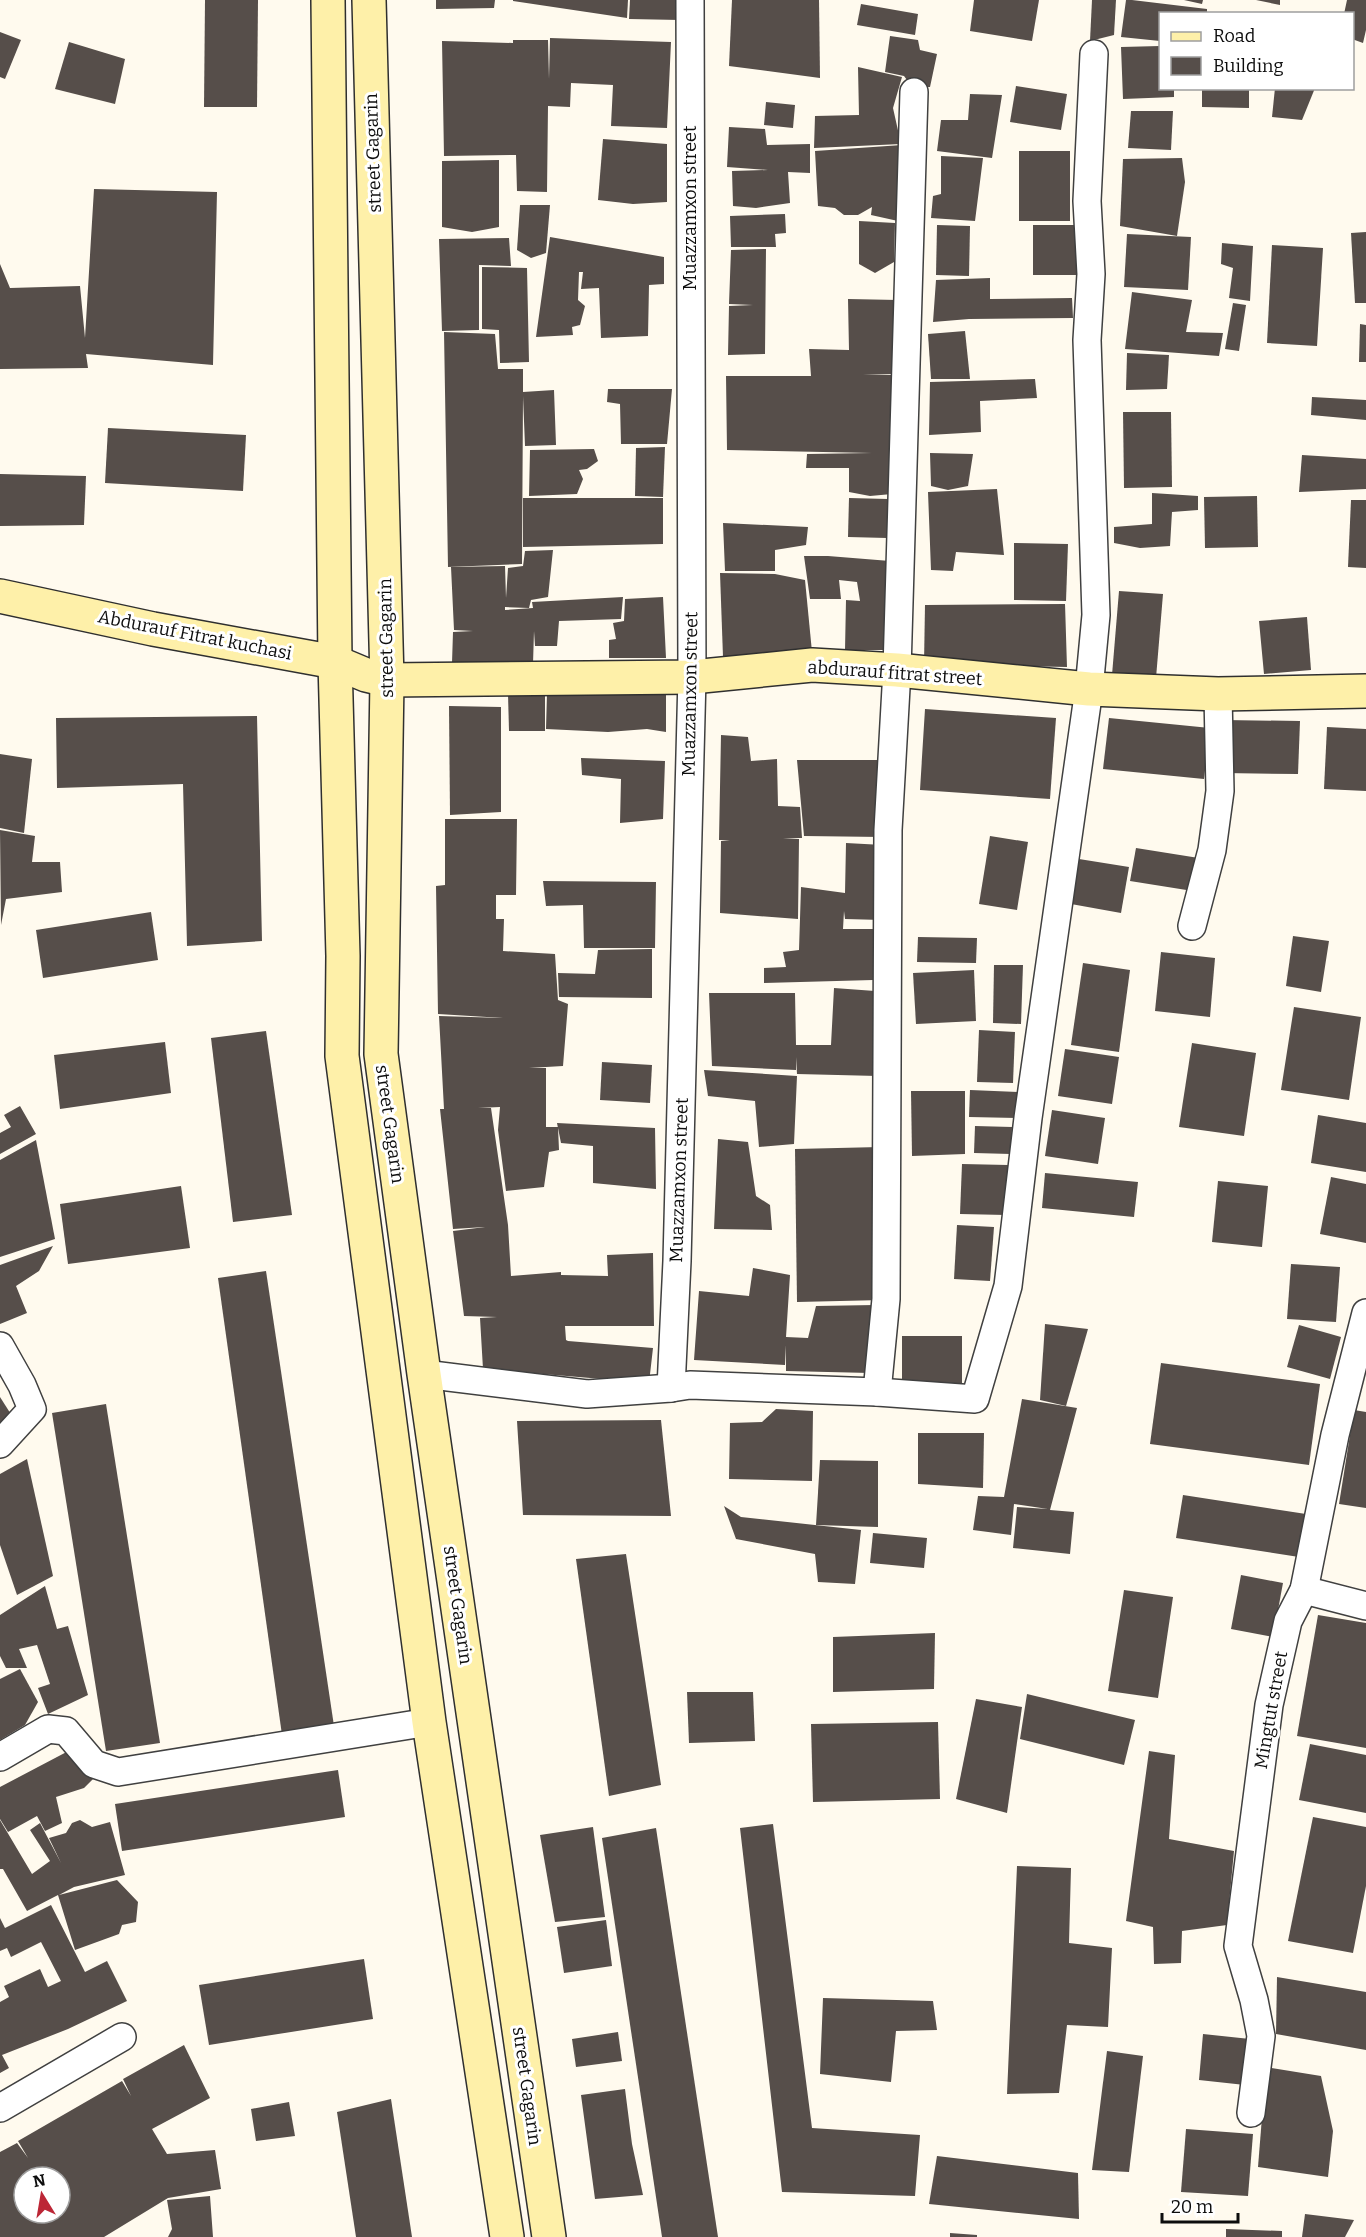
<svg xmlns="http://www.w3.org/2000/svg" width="1366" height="2237" font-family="Bitter,serif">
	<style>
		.building { fill: #564e4a; fill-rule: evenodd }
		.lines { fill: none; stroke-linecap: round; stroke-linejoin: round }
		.street-casing { stroke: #404040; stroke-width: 30 }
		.secondary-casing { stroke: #2f2f2f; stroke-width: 36 }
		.street { stroke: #fff; stroke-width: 27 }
		.secondary { stroke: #fef0a9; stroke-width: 33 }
		.labels { text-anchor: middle; stroke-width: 6; stroke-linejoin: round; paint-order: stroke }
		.street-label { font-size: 18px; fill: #0d0d0d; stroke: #fff }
	</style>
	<rect width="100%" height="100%" fill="#fffaee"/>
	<g class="building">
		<path d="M205,0h53l-1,107h-53z"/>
		<path d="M436,0h59l-1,8 -58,1z"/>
		<path d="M513,0h115l-1,18 -114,-17z"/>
		<path d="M630,0h51l-1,20 -51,-1z"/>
		<path d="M732,0h87l1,78 -91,-12z"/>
		<path d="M974,0h65l-7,41 -62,-10z"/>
		<path d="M1092,0h24l-2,35 -24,6z"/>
		<path d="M1126,0h6l75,9v5h-47v27l-39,-4z"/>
		<path d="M1184,0h19l-1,4z"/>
		<path d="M1256,0h24v5z"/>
		<path d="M1347,0h19v30l-3,13 -11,-4v-25h-8z"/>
		<path d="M861,4l57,10 -3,21 -58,-10z"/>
		<path d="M0,32l21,8 -16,39 -5,-2z"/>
		<path d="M890,36l28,4 2,10 17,4 -7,33 -17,1 -9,-12 -19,-4z"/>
		<path d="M550,38l121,4 -4,86 -56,-2 2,-41 -42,-2 -1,24 -22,-1 -1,86 -30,-1 -1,-36 -72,1 -2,-115 71,2v-3h35l1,39z"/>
		<path d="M69,42l56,17 -10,45 -60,-15z"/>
		<path d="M1160,46v42h14v9l-51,2 -2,-52z"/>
		<path d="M858,67l44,10 -9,31 8,36 -87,4 1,-32 44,-1z"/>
		<path d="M1016,86l51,8 -6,36 -51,-8z"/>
		<path d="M1202,88h47v20l-47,-1z"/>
		<path d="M1275,88h40l-13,32 -30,-3z"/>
		<path d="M970,94l32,1 -10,63 -55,-7 4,-31h27z"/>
		<path d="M766,102l29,3 -2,23 -29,-3z"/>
		<path d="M1131,111h42l-2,39 -43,-2z"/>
		<path d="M729,127l36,2 2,16 43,-1v29l-22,-1 2,31 -34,5 -23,-2 -1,-35 36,-1 -41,-3z"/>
		<path d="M603,139l64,5v58l-34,2 -35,-4z"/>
		<path d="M902,145l-4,76 -27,-6 1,-8 -14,8h-14l-9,-7 -17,-2 -3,-55z"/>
		<rect x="1019" y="151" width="51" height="70"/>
		<path d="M941,156l42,2 -8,63 -44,-3 2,-22 8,-2z"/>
		<path d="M1182,158l3,24 -8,54 -57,-10 3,-67z"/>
		<path d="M499,160v67l-27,5 -30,-5v-66z"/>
		<path d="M94,189l123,3 -4,173 -127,-11 2,14 -88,1v-105l10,24 70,-2 5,52z"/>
		<path d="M520,205h30l-4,48 -15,5 -14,-8z"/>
		<path d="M785,214l1,19 -11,1 1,13h-45l-1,-31z"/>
		<path d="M859,221l36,2 -1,39 -19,11 -16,-9z"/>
		<path d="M937,225l33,1 -1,50 -33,-1z"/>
		<rect x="1033" y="225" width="46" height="50"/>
		<path d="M1366,232v71h-11l-4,-70z"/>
		<path d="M1127,234l64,3 -3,53 -64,-3z"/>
		<path d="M550,237l114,20v27l-15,1 -1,51 -47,2 -2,-50 -18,1 2,-17h-4l-1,28 7,6 -5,19 -8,2 1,8 -37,2z"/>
		<path d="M509,238l2,28 -32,-1v65l-37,1 -3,-92z"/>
		<path d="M1222,243l31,3 -3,55 -21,-3 4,-30 -12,-4z"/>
		<path d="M1272,245l51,3 -6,98 -50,-3z"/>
		<path d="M766,249l-1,105 -37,1 1,-49 24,-1 -24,-1 2,-54z"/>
		<path d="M482,267l45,1 2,94 -29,1 -1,-33 -17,-1z"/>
		<path d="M990,278v21l82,-1 1,20 -104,1 -36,3 3,-42z"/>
		<path d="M1132,292l60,8 -6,32 37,1 -4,23 -94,-7z"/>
		<path d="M848,299l50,1 -3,74 -32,1h31l-2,119 -22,2 -21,-4v-24h-43l1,-14 65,-1 -145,-3 -1,-74h85l-2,-27 40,1z"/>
		<path d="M1233,303l13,2 -7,46 -14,-2z"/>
		<path d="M1360,324l6,1v37h-7z"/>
		<path d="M965,331l5,48h-39l-3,-45z"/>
		<path d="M444,332l51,2 3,35h25v23l31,-2 2,55 -31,1 -2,-50 -1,168 -74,3z"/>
		<path d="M1127,353l42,2 -2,34 -41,1z"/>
		<path d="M1035,379l2,19 -57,3 1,31 -52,3 1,-53z"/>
		<path d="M608,389h64l-5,55h-46l-1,-40 -13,-2z"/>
		<path d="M1312,397l54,3v20l-55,-5z"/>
		<path d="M1123,412h48l1,75 -48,1z"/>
		<path d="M108,428l138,7 -3,56 -138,-8z"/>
		<path d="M665,447l-2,50 -28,-1 1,-48z"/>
		<path d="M594,449l4,12 -11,8 -8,1 4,9 -6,15 -48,2 1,-46z"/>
		<path d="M930,453l43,1 -5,32 -20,4 -17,-4z"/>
		<path d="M1302,455l64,4v30l-67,3z"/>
		<path d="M0,474l86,2 -2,49 -84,1z"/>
		<path d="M997,489l7,66 -48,-3 -3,19 -22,-1 -3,-78z"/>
		<path d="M1152,493l46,3v14l-26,2 -2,34 -30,2 -26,-5v-16l38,-3z"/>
		<path d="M1257,496l1,51 -53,1 -1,-51z"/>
		<path d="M523,498h140v46l-140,3z"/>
		<path d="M849,498l39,1 4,28 -5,11 -39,-1z"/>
		<path d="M1351,500h15v68l-18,-1z"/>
		<path d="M723,523l85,4 -2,18 -31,5v21h-50z"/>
		<path d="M1014,543l54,1 -2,57 -52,-1z"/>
		<path d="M553,550l-5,47 -17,3 -2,8 -24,-1v3l28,-2 -1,-6 91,-5 -2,22 -62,2 -2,25h-22l-1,-15 -1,33 -81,-1 1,-31 20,-1 -19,-1 -3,-63 54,-1 1,32 2,-30 15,-2 2,-15z"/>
		<path d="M804,556h24l62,5 -1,89h-44l1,-50 14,1 -3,-19 -18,-2 2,19h-31z"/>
		<path d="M720,573l55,1 30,6 7,72 -89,5z"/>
		<path d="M1119,591l44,3 -7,84 -44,-3z"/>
		<path d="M663,597l3,61h-57v-18l7,-1 -3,-16 11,-2 1,-22z"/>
		<path d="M1065,604l2,63 -143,-3 1,-59z"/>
		<path d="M1307,617l4,53 -47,4 -5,-53z"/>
		<path d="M666,691v41l-19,-3 -39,3 -62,-3 1,-36z"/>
		<path d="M545,692v39h-36l-1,-37z"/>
		<path d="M449,706l52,1v105l-51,3z"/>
		<path d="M925,709l131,9 -6,81 -130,-9z"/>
		<path d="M257,716l5,225 -75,5 -4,-162 -126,4 -1,-70z"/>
		<path d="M1109,718l101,10 -6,51 -101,-10z"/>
		<path d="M1224,720l76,1 -2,53 -75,-1z"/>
		<path d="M1327,727l39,2v62l-42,-2z"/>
		<path d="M721,735l27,2 3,24 26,-2 1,47 22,1 2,31h-19l16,1 -1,80 -78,-6 1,-72 9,-1h-11z"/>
		<path d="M0,754l32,5 -8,74 -24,-5z"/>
		<path d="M581,758l84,3 -2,58 -43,4 1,-44 -39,-4z"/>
		<path d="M797,760h87l-2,77 -78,-1z"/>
		<path d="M445,819h72l-1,76h-20v24h8l-1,32 52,3 3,46 10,4 -5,62 -34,2h17v59h12l1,23 -10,2 -5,35 -38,4 -8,-61 2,-23 -22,1h13l17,117 3,51 50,-4v3l47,1 -1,-21 46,-2 1,73h-89l1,14 2,1 85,7 -4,35 -166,-14 -3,-51 17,-1 -33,-1 -11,-85 32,-4 -32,2 -13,-120h4l-5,-93 64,2 -65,-4 -2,-128 9,-1z"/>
		<path d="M0,830l35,6 -3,26h28l2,30 -56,7 -5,26z"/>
		<path d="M990,836l38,6 -11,68 -38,-6z"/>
		<path d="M846,843l37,2 -1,75 -37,-1 -1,-8 -1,18h34l-4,27v24l-109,3v-15l22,-1 -3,-15 16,-2 2,-63 44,6z"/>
		<path d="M1136,848l69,11 -6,33 -69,-11z"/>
		<path d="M1079,859l50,8 -8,46 -50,-9z"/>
		<path d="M543,881l113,1 -1,66h-71l-1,-43 -37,1z"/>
		<path d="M151,912l7,48 -115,18 -7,-48z"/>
		<path d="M1293,936l36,5 -8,51 -35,-6z"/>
		<path d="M918,937l59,1 -1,25 -59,-1z"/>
		<path d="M652,949v49l-93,-1 -1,-24 37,1 3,-24z"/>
		<path d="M1161,952l54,6 -5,59 -55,-6z"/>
		<path d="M1083,963l47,7 -11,82 -48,-7z"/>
		<path d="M994,965h29l-2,59 -28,-1z"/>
		<path d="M974,970l2,51 -60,3 -3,-51z"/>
		<path d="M834,988l41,3 3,85 -81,-2 -1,-17v13l-84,-4 -3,-73h86l1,52h35z"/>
		<path d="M1294,1007l67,10 -12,83 -68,-10z"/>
		<path d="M979,1030l36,2 -2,51 -36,-1z"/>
		<path d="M266,1031l26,184 -59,7 -22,-184z"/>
		<path d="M165,1042l6,51 -111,16 -6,-54z"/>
		<path d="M1192,1043l64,10 -12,83 -65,-9z"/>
		<path d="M1065,1049l54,8 -7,47 -54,-8z"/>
		<path d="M602,1062l50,3 -2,38 -50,-3z"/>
		<path d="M704,1070l93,6 -3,68 -35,3 -4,-46 -47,-5z"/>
		<path d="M970,1090l48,2 -1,26 -48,-1z"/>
		<path d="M911,1091h54v63l-53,2z"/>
		<path d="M20,1106l16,28 -36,20v-21l11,-6 -7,-12z"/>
		<path d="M1052,1110l53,8 -7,46 -53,-8z"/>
		<path d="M1318,1115l48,8v49l-55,-9z"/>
		<path d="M557,1123l98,5 1,61 -63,-6v-37l-32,-3z"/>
		<path d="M975,1126l37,1 -1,27 -37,-1z"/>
		<path d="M718,1139l30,3 8,54 14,9 2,25 -58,-1z"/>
		<path d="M36,1140l19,99 -55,18v-97z"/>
		<path d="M880,1147l3,153 -86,2 -2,-153z"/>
		<path d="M962,1164l46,1 -2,50 -46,-1z"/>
		<path d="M1045,1173l93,9 -4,35 -92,-9z"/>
		<path d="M1331,1177l35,7v59l-46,-9z"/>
		<path d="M1218,1181l50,5 -6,61 -50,-5z"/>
		<path d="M181,1186l9,62 -122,16 -8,-60z"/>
		<path d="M957,1225l37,2 -4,54 -36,-2z"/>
		<path d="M53,1246l-14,25 -23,15 11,27 -27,11v-59z"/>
		<path d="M1291,1264l49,3 -4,55 -49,-3z"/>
		<path d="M753,1268l37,7 -4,62 22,1 8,-32 59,-1 -5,68 -84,-2v-26l-1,20 -91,-5 5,-69 50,5z"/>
		<path d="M266,1271l68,455 -52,9 -64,-457z"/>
		<path d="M1045,1324l43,5 -22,77 -26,-6z"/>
		<path d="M1299,1325l42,12 -11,42 -43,-12z"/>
		<rect x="902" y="1336" width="60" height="49"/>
		<path d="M1161,1363l159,21 -11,81 -159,-21z"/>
		<path d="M0,1397l14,22 -14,7z"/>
		<path d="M1022,1399l55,9 -27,102 24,2 -4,42 -57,-6 4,-41 31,2 -34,-5 -3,31 -38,-5 5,-34 26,1z"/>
		<path d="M106,1404l54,339 -54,8 -54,-338z"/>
		<path d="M776,1409l37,2 -1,70 -83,-2 1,-56 32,-1z"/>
		<path d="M1354,1410l12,2v96l-27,-4z"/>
		<path d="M661,1420l10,96 -148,-1 -6,-94z"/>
		<path d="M918,1433h66l-1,55 -65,-4z"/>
		<path d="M27,1459l26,117 -36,19 -17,-50v-71z"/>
		<path d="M820,1460l58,1v66l-62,-2z"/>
		<path d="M1183,1495l123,19 -7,43 -123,-19z"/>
		<path d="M724,1506l17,11 120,13 -6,54 -37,-2 -3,-28 -79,-15z"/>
		<path d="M873,1533l54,5 -3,30 -54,-5z"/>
		<path d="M626,1554l35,231 -52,11 -33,-237z"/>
		<path d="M1241,1575l42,8 -10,54 -42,-8z"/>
		<path d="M45,1586l12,43 11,-3 20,69 -40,19 -10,-26 12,-4 -13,-39 -18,4 8,19h-21l-6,-12v-41z"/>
		<path d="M1124,1590l49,7 -15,101 -50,-7z"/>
		<path d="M1318,1615l48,8v125l-69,-12z"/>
		<path d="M935,1633l-1,56 -101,3v-55z"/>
		<path d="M20,1669l18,33 -13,23 -25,15v-61z"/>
		<path d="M687,1692h66l2,49 -66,2z"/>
		<path d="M1027,1694l108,26 -11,45 -104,-26z"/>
		<path d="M976,1699l46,8 -15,106 -51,-14z"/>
		<path d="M938,1722l2,77 -127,3 -2,-78z"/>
		<path d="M1310,1744l56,11v58l-67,-13z"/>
		<path d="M76,1747l20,29 -12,12 -28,9 6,26 -17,8 -8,-15 -29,16 -8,-13v-32z"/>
		<path d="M1149,1751l26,4 -6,84 65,12 -7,74 -45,6 -1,32 -27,1 -1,-37 -27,-6z"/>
		<path d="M338,1770l7,47 -223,34 -7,-47z"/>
		<path d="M1313,1817l53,10v59l-13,67 -65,-12z"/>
		<path d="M0,1820l32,54 18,-13 -20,-31 10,-7 21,40 -12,-25 17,-5 6,-10 8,-3 12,7 18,-5 15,53 -51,12 -15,8 58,-15 21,22 -2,20 -14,3 -3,9 -44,16 -17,-55 -31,16 -24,-42h-3z"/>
		<path d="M773,1824l39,304 108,7 -5,61 -133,-4 -42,-364z"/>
		<path d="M593,1827l12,90 -50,5 -15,-87z"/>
		<path d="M656,1828l62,409h-56l-60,-399z"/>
		<path d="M1017,1866l54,2 -2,75 43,5 -4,79 -41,-2 -8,68 -52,1z"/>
		<path d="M51,1905l34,67 22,-11 20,40 -59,28 -66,26 7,13 -9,5v-71l9,-5 -5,-11 36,-17 8,18 13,-6 -20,-39 -30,15 -4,-9 -7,3v-33l5,10z"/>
		<path d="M606,1920l6,46 -48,7 -7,-46z"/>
		<path d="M364,1959l9,60 -164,26 -10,-60z"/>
		<path d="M1277,1977l89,15v58l-90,-16z"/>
		<path d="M823,1998l110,3 4,29 -41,1 -5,51 -71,-8z"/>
		<path d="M618,2032l4,29 -46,6 -4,-28z"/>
		<path d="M1203,2034l47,5 -5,46 -46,-5z"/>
		<path d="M184,2045l26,53 -58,31 15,25 48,-4 6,39 -53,9 -64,39h-104v-85l17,-9 11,15 -10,-17 104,-60 9,15 -8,-17zM24,2177h36v36h-36z"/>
		<path d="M1107,2051l36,5 -14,116 -37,-2z"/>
		<path d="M1266,2067l55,9 12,55 -5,46 -70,-10z"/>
		<path d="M625,2089l7,55 11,51 -48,4 -14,-104z"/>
		<path d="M391,2099l21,138h-56l-19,-125z"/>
		<path d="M289,2102l6,34 -39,5 -5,-32z"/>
		<path d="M1186,2129l67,5 -5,62 -67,-4z"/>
		<path d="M937,2156l141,17 1,46 -150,-15z"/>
		<path d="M210,2196l3,41h-45l4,-8 -5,-29z"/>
		<path d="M1305,2214l49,6 -9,17h-43z"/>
		<path d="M1226,2229l56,2v6h-56z"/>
		<path d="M950,2233l27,2v2h-27z"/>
	</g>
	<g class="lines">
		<defs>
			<g id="street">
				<path d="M1192,926l20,-76 8,-59 -2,-97"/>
				<path d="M0,1346l22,39 10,24 -32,35"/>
				<path d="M424,1374l163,20 84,-6 19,-3 187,7 98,7 33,-113 20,-168 61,-429 7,-74 -9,-275 4,-66 -4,-73 7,-147"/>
				<path d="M671,1388l6,-127 15,-584 -2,-677"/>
				<path d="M877,1392l9,-93 2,-469 9,-160 17,-578"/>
				<path d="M1304,1590l62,16"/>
				<path d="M0,1757l48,-28 18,2 28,33 24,8 311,-50"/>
				<path d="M0,2108l122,-71"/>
				<path d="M1251,2113l10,-77 -7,-36 -16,-54 31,-241 19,-84 16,-31 31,-155 31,-122"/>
			</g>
			<g id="secondary">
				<path d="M328,0l7,662 8,294 -1,100 87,666 78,515"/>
				<path d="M369,0l18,680 -6,374 43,320 125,863"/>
				<path d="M0,596l153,33 182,33 31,13 21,5 305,-3 120,-12 85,5 192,19 129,5 148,-3"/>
			</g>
		</defs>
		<use href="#street" class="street-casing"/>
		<use href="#secondary" class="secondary-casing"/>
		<use href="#street" class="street"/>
		<use href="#secondary" class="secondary"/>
	</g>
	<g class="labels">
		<g class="street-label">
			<text transform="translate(373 153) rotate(-92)" y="6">street Gagarin</text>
			<text transform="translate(690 208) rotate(-90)" y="6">Muazzamxon street</text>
			<text transform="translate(195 635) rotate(11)" y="6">Abdurauf Fitrat kuchasi</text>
			<text transform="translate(386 638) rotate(-91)" y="6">street Gagarin</text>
			<text transform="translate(895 673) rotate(4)" y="6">abdurauf fitrat street</text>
			<text transform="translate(690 694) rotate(-89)" y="6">Muazzamxon street</text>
			<text transform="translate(390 1124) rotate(82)" y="6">street Gagarin</text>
			<text transform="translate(679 1180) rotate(-88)" y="6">Muazzamxon street</text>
			<text transform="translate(458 1605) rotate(82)" y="6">street Gagarin</text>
			<text transform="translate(1271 1710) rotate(-80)" y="6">Mingtut street</text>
			<text transform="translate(527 2086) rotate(82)" y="6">street Gagarin</text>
		</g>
	</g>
	<rect x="1159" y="12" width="195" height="78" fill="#ffffff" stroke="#9e9e9e" stroke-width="1.5"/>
	<rect x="1171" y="32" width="30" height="9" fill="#fef0a9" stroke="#9e9e9e" stroke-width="1.5"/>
	<text x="1213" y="42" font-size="18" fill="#0d0d0d">Road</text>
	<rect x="1171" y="57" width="30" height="18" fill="#564e4a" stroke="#9e9e9e" stroke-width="1.5"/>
	<text x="1213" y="72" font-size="18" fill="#0d0d0d">Building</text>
	<g transform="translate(42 2195) rotate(349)"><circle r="28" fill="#ffffff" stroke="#9e9e9e" stroke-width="1.5"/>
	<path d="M0-4.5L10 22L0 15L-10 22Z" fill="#bc2636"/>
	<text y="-9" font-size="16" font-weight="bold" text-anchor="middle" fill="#0d0d0d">N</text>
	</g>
	<path d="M1162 2213v9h76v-9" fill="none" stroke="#0d0d0d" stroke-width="3"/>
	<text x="1171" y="2213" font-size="18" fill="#0d0d0d" stroke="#ffffff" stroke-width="4.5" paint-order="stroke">20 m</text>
</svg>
